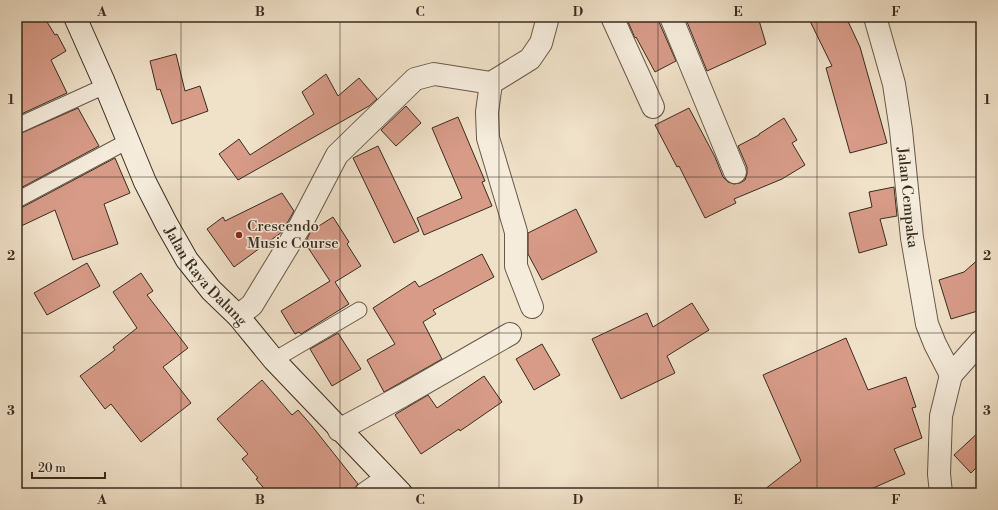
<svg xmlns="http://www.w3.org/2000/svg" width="998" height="510" font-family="'Libre Bodoni',serif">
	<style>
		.building { fill: #d79b88; stroke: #392c1f }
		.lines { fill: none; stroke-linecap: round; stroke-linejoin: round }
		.service-casing { stroke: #67594a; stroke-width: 17 }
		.minor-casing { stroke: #67594a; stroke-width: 24 }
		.tertiary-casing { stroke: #67594a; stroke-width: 24 }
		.secondary-casing { stroke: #392c1f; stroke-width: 24 }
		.service { stroke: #f5ecdc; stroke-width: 15 }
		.minor { stroke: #f5ecdc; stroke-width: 22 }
		.tertiary { stroke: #f5ecdc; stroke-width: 22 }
		.secondary { stroke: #f5ecdc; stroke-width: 22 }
		.grid { fill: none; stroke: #392c1f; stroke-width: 1; stroke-opacity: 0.55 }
		.poi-dot { fill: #8f2418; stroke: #f5ecdc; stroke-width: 1.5 }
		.labels { text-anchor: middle; stroke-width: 3; stroke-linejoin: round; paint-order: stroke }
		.street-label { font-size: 15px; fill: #392c1f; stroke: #f5ecdc }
		.poi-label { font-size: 15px; fill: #392c1f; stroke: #f5ecdc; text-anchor: start }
		.neatline { fill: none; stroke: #392c1f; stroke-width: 1.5 }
		.grid-label { font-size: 13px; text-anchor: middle; font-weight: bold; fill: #392c1f }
	</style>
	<rect width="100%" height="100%" fill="#f0e1c9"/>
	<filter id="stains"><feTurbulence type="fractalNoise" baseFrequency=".005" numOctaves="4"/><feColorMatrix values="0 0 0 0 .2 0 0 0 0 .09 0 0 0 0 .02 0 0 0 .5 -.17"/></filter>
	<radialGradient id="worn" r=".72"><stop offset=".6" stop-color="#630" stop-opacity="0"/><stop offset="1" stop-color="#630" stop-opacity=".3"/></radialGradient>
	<g class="building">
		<path d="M17,17h27l11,18 2,-1 9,17 -15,9 16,33 -50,23z"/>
		<path d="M626,17h33v5l17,39 -21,11 -19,-35 -1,1z"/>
		<path d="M685,17h73l8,27 -59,27z"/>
		<path d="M808,17h38l14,30 27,96 -37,10 -24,-85 6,-2z"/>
		<path d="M176,54l9,37 15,-5 8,25 -36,13 -12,-35 -3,1 -7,-29z"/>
		<path d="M326,74l12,22 21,-18 18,21 -8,7 -131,74 -19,-26 20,-15 11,16 64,-41 -12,-22z"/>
		<path d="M406,106l15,17 -25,23 -15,-16z"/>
		<path d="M78,108l21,38 -82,44v-55z"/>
		<path d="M689,108l26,49 8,20 5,5 6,2 6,-1 5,-3 2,-6v-7l-9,-21 21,-11v-1l25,-16 13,22 -5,3 13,22 -23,14 -48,20 2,4 -31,15 -26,-52 -2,1 -22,-42z"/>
		<path d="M458,117l27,64 -3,1 10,24 -68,29 -7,-17 45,-20 -30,-70z"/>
		<path d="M378,146l41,85 -25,12 -41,-85z"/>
		<path d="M115,158l15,35 -26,11 14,40 -45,16 -18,-50 -38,18v-19l4,-1z"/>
		<path d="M894,187l3,29 -17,3 7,26 -28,8 -10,-40 23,-6 -3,-15z"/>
		<path d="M282,193l12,18 -12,21 -48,35 -27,-38 16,-12 2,4z"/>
		<path d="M576,209l21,43 -55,28 -14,-26v-21z"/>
		<path d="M333,217l16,25 -2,2 14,22 -26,16 14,22 -48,30 -2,-2 -4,2 -14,-23 49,-30 -25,-38 6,-12z"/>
		<path d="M482,254l12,23 -61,33 3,4 -13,8 19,37 -58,33 -17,-32 28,-16 -22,-36 42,-27 4,6z"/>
		<path d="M981,257v53l-30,9 -12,-39 25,-8z"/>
		<path d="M87,263l13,23 -53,29 -13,-22z"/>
		<path d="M141,273l12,18 -6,4 41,53 -25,19 28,36 -50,39 -30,-38 -6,5 -25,-33 35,-26 -2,-3 24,-19 -24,-36z"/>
		<path d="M692,303l17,27 -42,26 8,17 -54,26 -29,-60 55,-26 6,14z"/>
		<path d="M338,333l23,36 -29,17 -22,-37z"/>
		<path d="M846,338l22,52 38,-13 10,30 -4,1 10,30 -28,11 11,25 -43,19h-102l41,-32 -38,-86z"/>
		<path d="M542,344l18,31 -26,15 -18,-31z"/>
		<path d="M484,376l18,26 -42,29 -1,-2 -38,25 -26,-39 1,-1 32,-19 9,13z"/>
		<path d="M262,380l30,35 6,-5 14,16 46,58 -3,4 -1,5h-86l-12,-14 2,-1 -16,-19 6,-5 -31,-35z"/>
		<path d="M981,430v33l-10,10 -17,-18z"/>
	</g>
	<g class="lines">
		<defs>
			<g id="service">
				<path d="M17,126l88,-40"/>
				<path d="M17,200l111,-59"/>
				<path d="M274,360l85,-50"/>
			</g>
			<g id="minor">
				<path d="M612,17l41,90"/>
				<path d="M671,17l64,155"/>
				<path d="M491,83l-4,29 1,26 28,94v34l16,41"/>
				<path d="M238,316l14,-11 48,-79 37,-71 78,-76 19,-5 57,9 39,-24 11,-16 7,-26"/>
				<path d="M339,430l63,-34 108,-62"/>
				<path d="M366,493l20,-14"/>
			</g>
			<g id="tertiary">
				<path id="s1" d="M875,17l19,67 7,46 11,108 15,86 8,20 16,31"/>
				<path d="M941,493l-2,-19 2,-58 10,-41 30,-34"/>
			</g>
			<g id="secondary">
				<path id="s2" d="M75,17l28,63 42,102 21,41 21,37 24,30 27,26 36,44 127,133"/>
			</g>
		</defs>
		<use href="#service" class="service-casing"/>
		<use href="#minor" class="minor-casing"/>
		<use href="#tertiary" class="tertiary-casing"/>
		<use href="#secondary" class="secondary-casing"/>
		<use href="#service" class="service"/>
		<use href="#minor" class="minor"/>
		<use href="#tertiary" class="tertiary"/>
		<use href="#secondary" class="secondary"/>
	</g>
	<path class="grid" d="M181,17v476M340,17v476M499,17v476M658,17v476M817,17v476M17,177h964M17,333h964"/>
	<circle class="poi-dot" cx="239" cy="235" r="4"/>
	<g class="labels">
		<g class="street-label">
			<text dy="5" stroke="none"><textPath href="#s1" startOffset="184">Jalan Cempaka</textPath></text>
			<text dy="5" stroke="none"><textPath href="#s2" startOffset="292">Jalan Raya Dalung</textPath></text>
		</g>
		<g class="poi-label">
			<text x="247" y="231">Crescendo<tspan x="247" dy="17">Music Course</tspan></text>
		</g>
	</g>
	<rect width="998" height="510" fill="none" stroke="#f0e1c9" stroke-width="44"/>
	<path d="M32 472v6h73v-6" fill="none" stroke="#392c1f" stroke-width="2"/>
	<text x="38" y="472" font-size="12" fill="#392c1f" stroke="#f5ecdc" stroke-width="3" paint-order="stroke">20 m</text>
	<rect x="22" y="22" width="954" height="466" class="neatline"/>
	<g class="grid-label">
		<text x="102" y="16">A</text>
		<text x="260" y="16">B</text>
		<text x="420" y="16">C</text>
		<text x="578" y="16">D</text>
		<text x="738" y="16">E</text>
		<text x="896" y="16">F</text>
		<text x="11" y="104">1</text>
		<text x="987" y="104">1</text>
		<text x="11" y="260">2</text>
		<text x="987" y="260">2</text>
		<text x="11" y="415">3</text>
		<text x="987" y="415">3</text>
		<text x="102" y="504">A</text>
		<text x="260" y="504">B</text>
		<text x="420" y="504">C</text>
		<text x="578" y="504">D</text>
		<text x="738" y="504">E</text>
		<text x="896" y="504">F</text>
	</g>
	<rect width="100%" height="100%" filter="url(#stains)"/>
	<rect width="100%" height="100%" fill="url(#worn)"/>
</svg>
